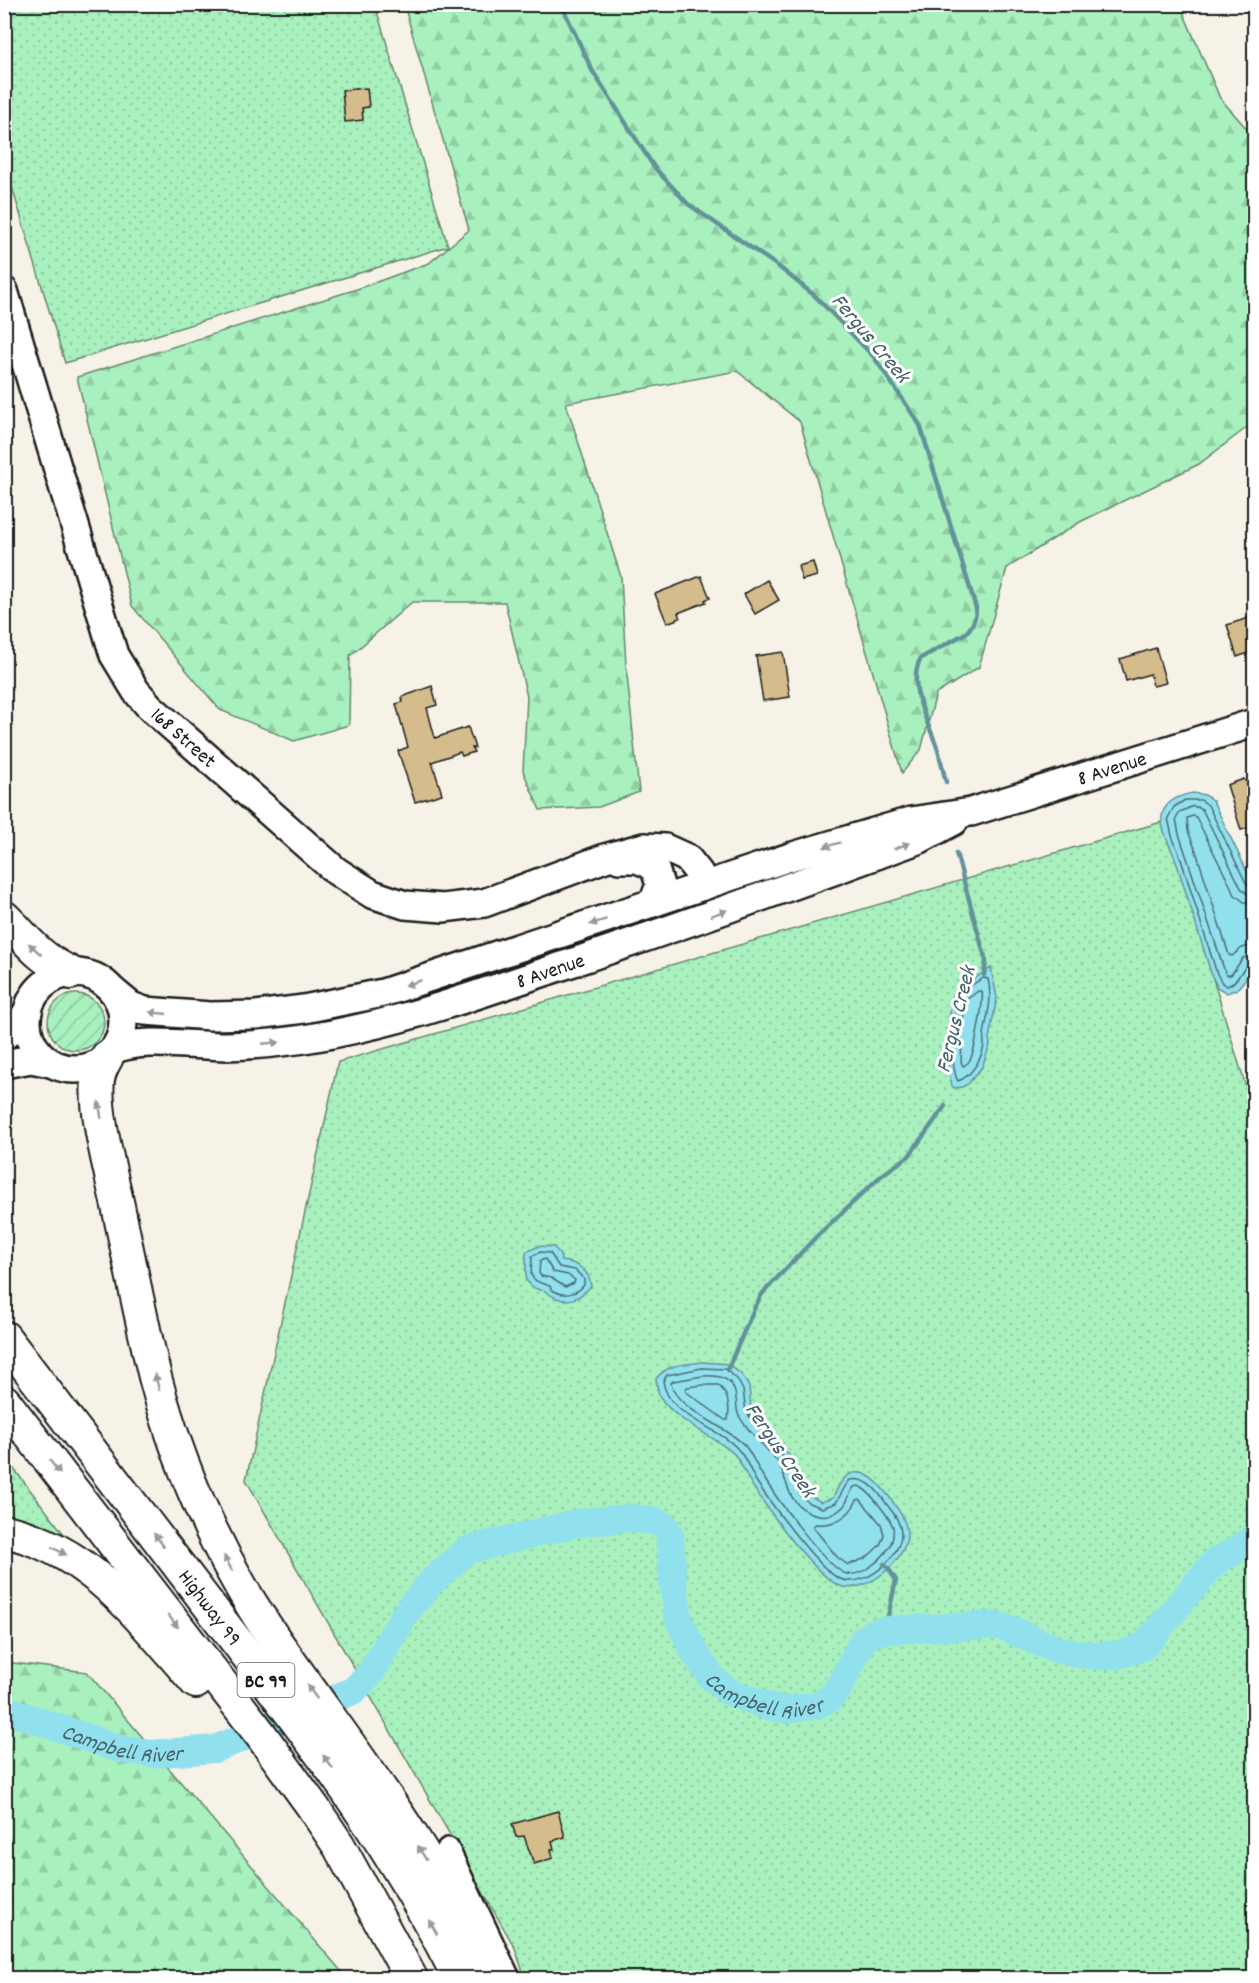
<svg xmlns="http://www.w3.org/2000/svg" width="1259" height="1983" font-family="Dekko,sans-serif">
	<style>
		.grass { fill: url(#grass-dots); stroke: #62866c; stroke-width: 1.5 }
		.forest { fill: url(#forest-firs); stroke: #62866c; stroke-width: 1.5 }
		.garden { fill: url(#garden-furrows); stroke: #62866c; stroke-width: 1.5 }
		.water { fill: #91e0ee; stroke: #62929a; stroke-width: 1.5 }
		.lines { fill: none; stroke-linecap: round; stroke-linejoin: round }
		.shore { stroke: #4b6a70; stroke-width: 1.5 }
		.stream { stroke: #62929a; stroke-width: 4.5 }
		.river { stroke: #91e0ee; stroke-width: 28 }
		.building { fill: #d5bc8c; stroke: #1c1c1c; stroke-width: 1.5 }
		.minor-casing { stroke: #1c1c1c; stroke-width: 26 }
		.major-casing { stroke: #1c1c1c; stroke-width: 32 }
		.highway-casing { stroke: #1c1c1c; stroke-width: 36 }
		.minor { stroke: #fff; stroke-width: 21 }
		.major { stroke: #fff; stroke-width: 27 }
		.highway { stroke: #fff; stroke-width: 32 }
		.oneway { fill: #999 }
		.labels { text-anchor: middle; stroke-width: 6; stroke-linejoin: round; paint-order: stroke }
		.shield { fill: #fff; stroke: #606060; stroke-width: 1.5 }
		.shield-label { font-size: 20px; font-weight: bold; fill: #1c1c1c }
		.street-label { font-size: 21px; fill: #1c1c1c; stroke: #fff }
		.water-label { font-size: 22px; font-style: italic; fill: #456166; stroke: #fff }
	</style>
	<defs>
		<pattern id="grass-dots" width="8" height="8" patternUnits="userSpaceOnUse" patternTransform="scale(1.5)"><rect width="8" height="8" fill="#a8f0bd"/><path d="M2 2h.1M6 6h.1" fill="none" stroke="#90cda2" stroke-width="1.8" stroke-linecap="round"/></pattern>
		<pattern id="forest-firs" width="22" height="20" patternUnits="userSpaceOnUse" patternTransform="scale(1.5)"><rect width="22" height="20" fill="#a8f0bd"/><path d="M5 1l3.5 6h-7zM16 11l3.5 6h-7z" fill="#90cda2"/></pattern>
		<pattern id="garden-furrows" width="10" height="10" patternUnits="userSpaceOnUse" patternTransform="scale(1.5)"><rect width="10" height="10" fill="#a8f0bd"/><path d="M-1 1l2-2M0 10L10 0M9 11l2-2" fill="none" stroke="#90cda2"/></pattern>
	</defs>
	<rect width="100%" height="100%" fill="#f7f2e8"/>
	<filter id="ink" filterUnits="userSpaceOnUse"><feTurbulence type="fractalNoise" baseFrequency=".0167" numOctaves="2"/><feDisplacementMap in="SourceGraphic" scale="12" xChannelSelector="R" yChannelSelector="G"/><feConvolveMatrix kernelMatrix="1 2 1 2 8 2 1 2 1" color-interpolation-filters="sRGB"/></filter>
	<g filter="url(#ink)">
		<g class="grass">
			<path d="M4,5h371l73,241 -383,117 -60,-199z"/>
			<path d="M1165,821l89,292v865h-729l-10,-30 -269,-468 92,-418z"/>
			<path d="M4,1456l60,78v3l-59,-20z"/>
		</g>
		<g class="forest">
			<path d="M404,5h776l40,93 34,39v285l-55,42 -119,58 -73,46 -28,99 -43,27 -15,56 -19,23 -102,-351 -63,-51 -171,32 55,174 5,88 13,127 -40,15 -59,3 -17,-39 4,-74 -22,-95h-93l-62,54 -1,69 -55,16 -74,-31 -88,-104 -55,-229 280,-88 72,-26 40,-33z"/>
			<path d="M5,1662l82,10 260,306h-342z"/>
		</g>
		<circle class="garden" cx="76" cy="1022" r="28"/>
		<g class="water">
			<path d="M1193,793l12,2 8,6 41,85v77l-6,13 -11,13 -10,4 -9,-5 -6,-12c-12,-38 -24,-77 -36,-115 -4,-12 -16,-32 -14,-45 2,-15 19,-21 31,-23z"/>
			<path d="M991,968l6,30 -8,40 1,7 -8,22 -14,17 -6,3 -8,1 -2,-2 -5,-23 2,-44 4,-23 4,-7z"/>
			<path d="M539,1246l15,1 6,8 1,6c15,1 28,8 30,25 -15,17 -28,18 -45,6 -3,-3 -4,-1 -9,-3 -4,-1 -7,-5 -11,-9v-28z"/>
			<path d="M702,1362l26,2 14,11 7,12 2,22 41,50 13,34 16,9 12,-4c6,-14 13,-30 31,-24 11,4 19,15 26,24 8,12 17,22 17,37 0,24 -39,58 -64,52 -25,-6 -75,-78 -90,-100 -6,-10 -11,-23 -18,-32 -5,-6 -12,-9 -18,-14 -19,-12 -44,-24 -57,-44 -2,-5 -3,-12 -4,-18 12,-16 27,-14 46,-17z"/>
		</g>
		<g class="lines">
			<g class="shore">
				<path d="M1254,887l-8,-4 -38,-78 -7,-5h-16l-11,7 -6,11 4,18 8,20 37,118 5,9 5,3c13,-4 15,-22 27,-24"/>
				<path d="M1254,894l-8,-1 -5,-5 -39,-79 -9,-3 -13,6 -4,7 3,15 47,141h5l12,-17 11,-4"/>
				<path d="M1254,903l-10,-1 -9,-7 -39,-78 -3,-1 -6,2 1,13 8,20 33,104 3,1 10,-8 12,-3"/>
				<path d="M983,978l5,1c5,21 -1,36 -4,56 -1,3 0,6 0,9 -1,13 -13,33 -26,37 -8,-13 -6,-71 2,-85 4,-8 16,-13 23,-18z"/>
				<path d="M978,991h4c2,10 -7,60 -12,69 -2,4 -3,4 -7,6l-2,-4 2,-41 3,-21z"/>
				<path d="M540,1252l10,1 9,14 16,3 9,9v6c-7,9 -20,12 -30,6 -8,-5 1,-3 -7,-6 -8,-3 -11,-2 -16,-10l1,-19z"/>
				<path d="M545,1259l8,13 15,3 7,5 -1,3 -9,4 -14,-9 -10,-2 -2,-3 1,-12z"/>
				<path d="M702,1368l23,1 12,10 6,11 3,22 33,39 8,11 13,33 9,8 13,5 14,-5 10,-18 4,-5c18,-4 29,13 38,26 7,9 13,17 13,29 -1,24 -39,56 -63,43 -21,-11 -68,-76 -82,-97 -5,-9 -9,-20 -15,-28 -19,-27 -73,-34 -78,-72l4,-6z"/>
				<path d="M703,1376c17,-1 31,2 33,22 1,6 0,13 3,18 10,18 27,30 39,46 7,12 8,27 16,38 11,15 35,22 49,7 5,-5 6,-14 11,-20 4,-1 5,-2 8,1 9,5 28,30 31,39 1,7 -1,16 -5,22 -7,11 -27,28 -41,25 -18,-3 -72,-78 -83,-96 -7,-10 -11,-22 -18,-31 -17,-21 -71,-37 -75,-64l2,-2z"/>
				<path d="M704,1385h14c10,8 12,22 10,35h-3l-40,-29 2,-4z"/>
				<path d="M860,1499l21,25 3,11 -4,10 -14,13 -18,7 -11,-8 -24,-30 2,-3c19,2 34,-7 42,-24z"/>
			</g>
			<g class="stream">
				<path d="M561,4l31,66 62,97 34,37 91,63 36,29 59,61 46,68 56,183c0,11 -3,17 -10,25l-45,25c-16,27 9,66 17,92 3,10 5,21 8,32"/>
				<path d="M956,853l30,108 -2,14"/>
				<path d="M728,1368l26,-59 8,-15 52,-55 68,-64 27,-19 36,-50"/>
				<path d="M884,1564l4,4 8,12 -11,50"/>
			</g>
			<g class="river">
				<path id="s1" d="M339,1697l15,-7 16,-16 35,-60 26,-32 36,-32 110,-27 52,-5 26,3 11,6 4,9 3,48 6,36 14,30 18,27 18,15 38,14 21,4 29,-5 13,-7 8,-9 25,-49 10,-7 12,-3 108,-5c18,2 31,11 47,18 32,13 73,19 104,3l70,-83 40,-24"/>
				<path id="s2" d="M4,1709l116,40 31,5 64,-5 27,-11"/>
				<path d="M273,1724l5,-2"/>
			</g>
		</g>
		<g class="building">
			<path d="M367,88l2,19 -7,1 1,12 -18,2 -3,-32z"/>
			<path d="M813,562l4,14 -15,4 -4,-14z"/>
			<path d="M701,576l9,22 -5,2 1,2 -28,11 2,5 -13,5 -12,-29z"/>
			<path d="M767,580l12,20 -24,14 -11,-20z"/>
			<path d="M1254,616v35l-17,6 -10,-32z"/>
			<path d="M1156,648l10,35 -13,3 -3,-12 -24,7 -6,-22z"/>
			<path d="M783,652l7,45 -27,4 -7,-45z"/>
			<path d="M432,686l5,19 -10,3 8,30 33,-11 7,21h-3l2,4 -12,4 -2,-4 -28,10 10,32 -27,8 -17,-51 10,-4 -12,-43 7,-2 -1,-5z"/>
			<path d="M1254,778v48l-13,4 -14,-45 17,-6 1,2z"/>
			<path d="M558,1811l7,26 -13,4 2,8h-3l2,9 -19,6 -10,-28 -8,1 -4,-13z"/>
		</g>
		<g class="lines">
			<defs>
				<path id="minor" d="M448,1849l61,129"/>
				<g id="major">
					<path id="s3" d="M4,291l110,364 22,36 14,16 186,164 36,23 33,11 38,3 41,-5 121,-45 39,-11 21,1 22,10 12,15 5,13"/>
					<path d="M619,859h18l17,7 6,19 -7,18"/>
					<circle cx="75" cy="1021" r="48"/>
					<path id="s4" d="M113,991l18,15 14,5 65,5 46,-1 48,-6 79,-16 410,-137 118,-35 60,-9 283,-89"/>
					<path d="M4,1036l16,-13 8,-12"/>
					<path id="s5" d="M113,1050c28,-13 81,-4 113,-4 44,-1 87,-7 130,-17 68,-15 135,-39 200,-61 122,-41 243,-84 364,-129l34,-18"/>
					<path d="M4,1064l27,-5 20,4"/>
				</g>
				<g id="highway">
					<path d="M4,917c25,24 34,41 67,56"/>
					<path d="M107,1057c-4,7 -8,14 -9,23 -4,32 13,93 20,126 12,57 23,114 37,171 19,72 48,143 85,208 24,43 55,83 83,123 62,86 125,173 166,270"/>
					<path id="s6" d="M4,1337c74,96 147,192 220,288 87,113 172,225 235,353"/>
					<path d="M4,1401l257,334 52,72 26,39 72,132"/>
					<path d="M4,1531c85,17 138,89 192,151"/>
				</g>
			</defs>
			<use href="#minor" class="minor-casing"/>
			<use href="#major" class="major-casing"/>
			<use href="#highway" class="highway-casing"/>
			<use href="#minor" class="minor"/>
			<use href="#major" class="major"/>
			<use href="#highway" class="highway"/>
		</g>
		<defs><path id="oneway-solid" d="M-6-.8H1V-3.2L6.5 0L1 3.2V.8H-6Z" transform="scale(1.5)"/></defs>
		<g class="oneway">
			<use href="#oneway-solid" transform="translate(832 845) rotate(163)"/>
			<use href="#oneway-solid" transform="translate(902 846) rotate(-20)"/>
			<use href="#oneway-solid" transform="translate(719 913) rotate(-20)"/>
			<use href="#oneway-solid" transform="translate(598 922) rotate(162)"/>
			<use href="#oneway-solid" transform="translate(35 949) rotate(-138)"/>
			<use href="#oneway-solid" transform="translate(413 983) rotate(162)"/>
			<use href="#oneway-solid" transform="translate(158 1013) rotate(-174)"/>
			<use href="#oneway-solid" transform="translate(271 1043) rotate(-5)"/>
			<use href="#oneway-solid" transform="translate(100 1110) rotate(-99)"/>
			<use href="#oneway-solid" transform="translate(157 1382) rotate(-105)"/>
			<use href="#oneway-solid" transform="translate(55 1467) rotate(52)"/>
			<use href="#oneway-solid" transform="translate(159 1540) rotate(-127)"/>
			<use href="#oneway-solid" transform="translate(59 1551) rotate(28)"/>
			<use href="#oneway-solid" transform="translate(228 1563) rotate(-118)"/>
			<use href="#oneway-solid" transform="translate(173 1621) rotate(52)"/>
			<use href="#oneway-solid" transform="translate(312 1692) rotate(-126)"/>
			<use href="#oneway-solid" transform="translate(328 1762) rotate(-126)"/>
			<use href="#oneway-solid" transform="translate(422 1853) rotate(-121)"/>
			<use href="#oneway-solid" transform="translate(433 1927) rotate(-119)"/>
		</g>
	</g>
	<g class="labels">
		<rect class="shield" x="237.5" y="1663" width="57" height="34" rx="4.5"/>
		<g class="shield-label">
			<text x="266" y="1687">BC 99</text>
		</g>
		<g class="street-label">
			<text dy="7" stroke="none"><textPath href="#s3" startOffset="489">168 Street</textPath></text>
			<text dy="7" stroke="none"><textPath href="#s4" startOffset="1042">8 Avenue</textPath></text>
			<text dy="7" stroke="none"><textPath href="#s5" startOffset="448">8 Avenue</textPath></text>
			<text dy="7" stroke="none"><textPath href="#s6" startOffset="340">Highway 99</textPath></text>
		</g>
		<g class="water-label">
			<text transform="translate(872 337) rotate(50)" y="8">Fergus Creek</text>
			<text transform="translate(954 1019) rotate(-76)" y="8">Fergus Creek</text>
			<text transform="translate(782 1449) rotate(56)" y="8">Fergus Creek</text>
			<text dy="8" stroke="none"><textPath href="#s1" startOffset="621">Campbell River</textPath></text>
			<text dy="8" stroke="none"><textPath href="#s2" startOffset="124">Campbell River</textPath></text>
		</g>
	</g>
	<rect width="1259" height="1983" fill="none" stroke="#fff" stroke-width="24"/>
	<rect x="12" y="12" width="1235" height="1959" fill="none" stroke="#1c1c1c" stroke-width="2" filter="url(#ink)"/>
</svg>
